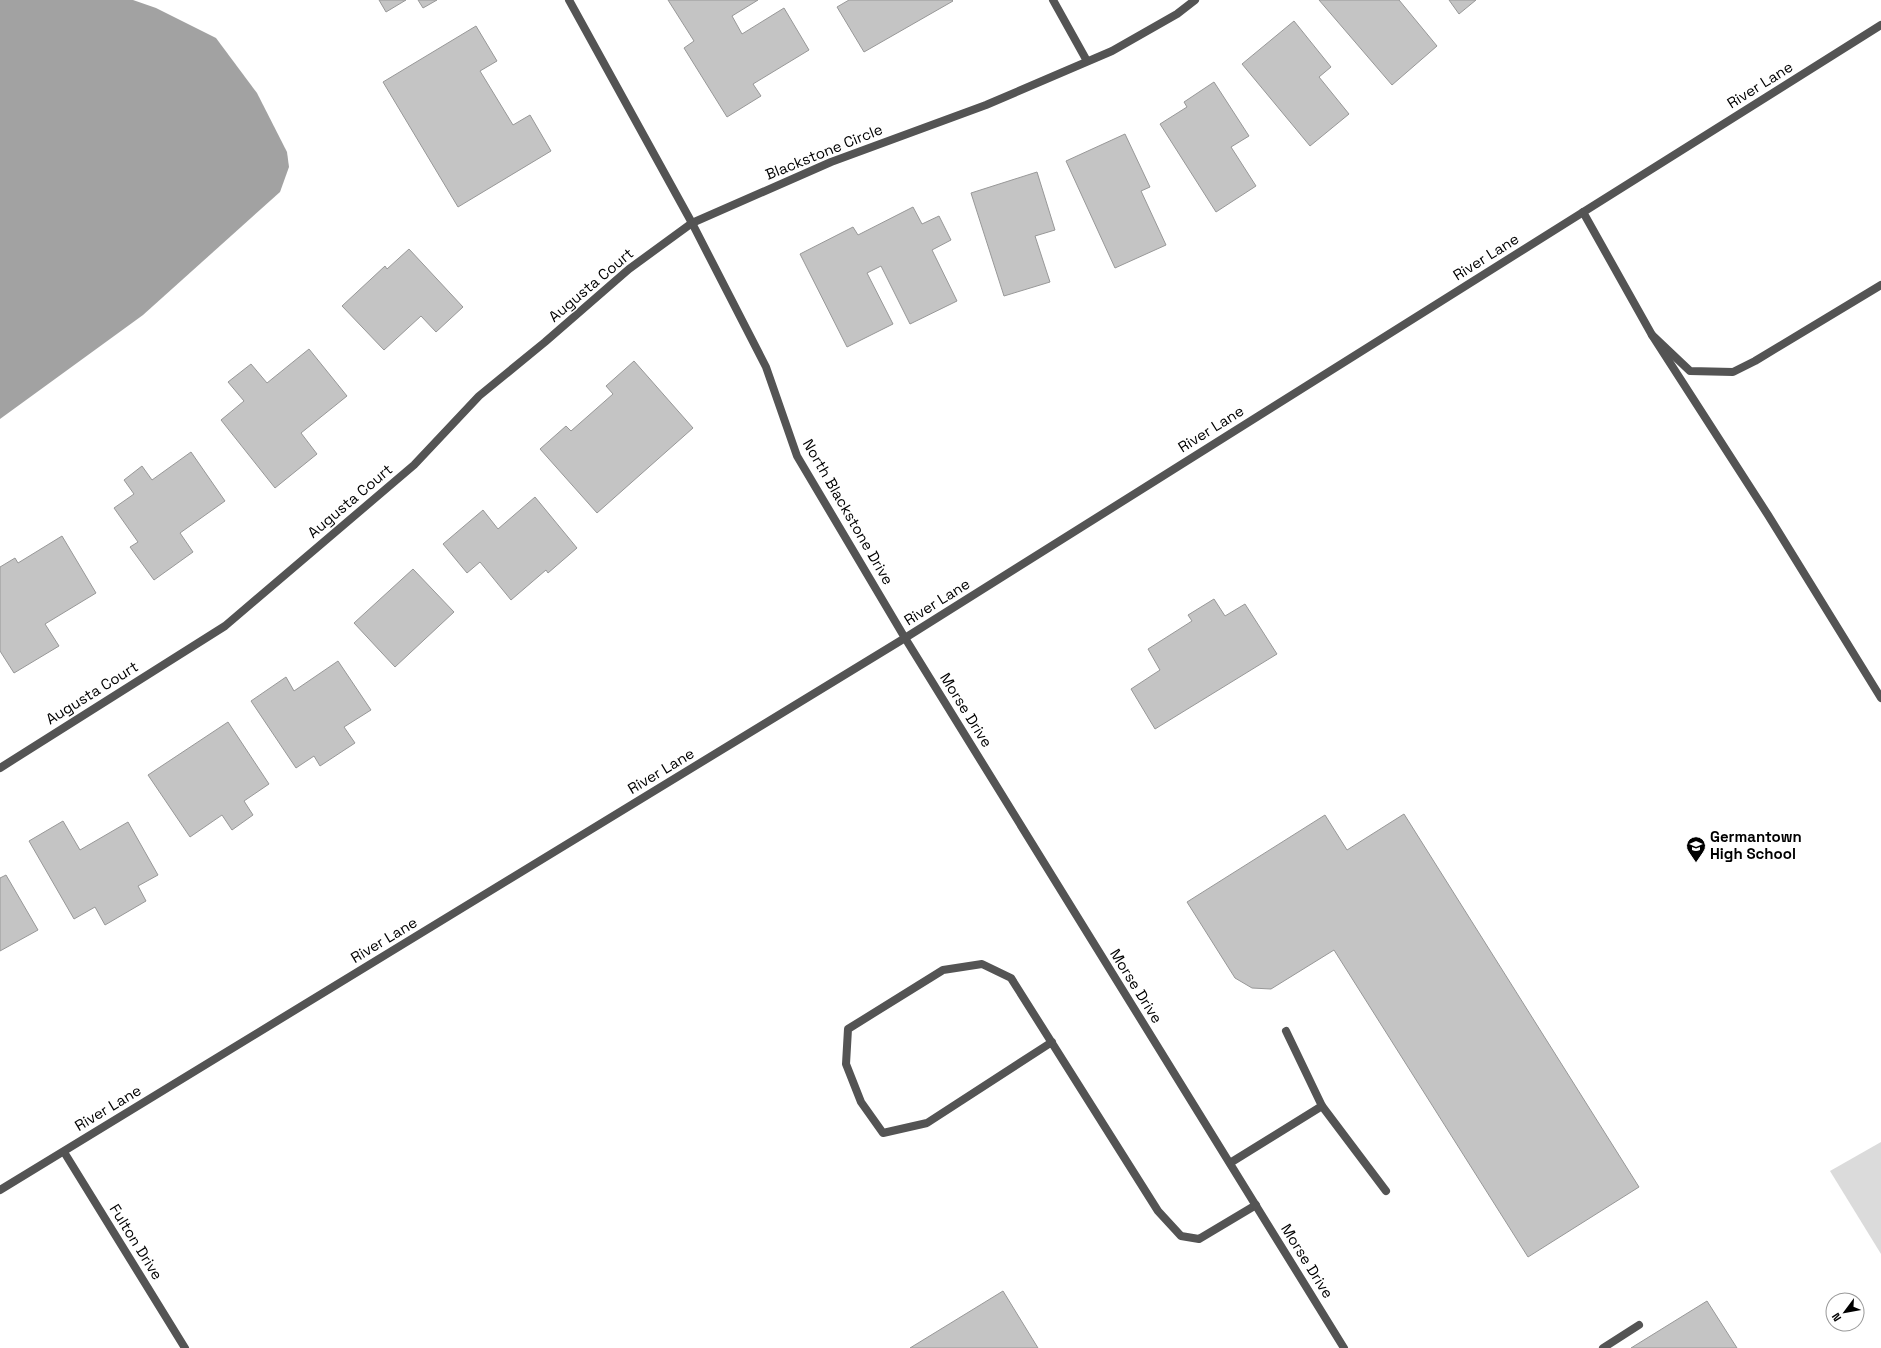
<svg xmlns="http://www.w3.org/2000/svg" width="1881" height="1348" font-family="'Space Grotesk',sans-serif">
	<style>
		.green { fill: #dbdbdb }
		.water { fill: #a2a2a2 }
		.building { fill: #c4c4c4; stroke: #989898 }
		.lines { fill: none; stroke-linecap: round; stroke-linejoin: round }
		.lane { stroke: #545454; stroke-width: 8 }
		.street { stroke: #545454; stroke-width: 8 }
		.labels { text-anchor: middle; stroke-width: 3; stroke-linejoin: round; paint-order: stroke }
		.street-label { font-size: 15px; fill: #000; stroke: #fff }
		.poi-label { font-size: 15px; font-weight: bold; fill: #000; stroke: #fff; text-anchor: start }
	</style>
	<rect width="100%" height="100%" fill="#fff"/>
	<path class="green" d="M1881,1142v112l-51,-83z"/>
	<path class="water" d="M0,0h133l23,8 60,30 41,55 30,59 2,15 -9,25 -137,123 -143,104z"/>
	<g class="building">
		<path d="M379,0h27l-20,12z"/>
		<path d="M418,0h19l-14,8z"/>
		<path d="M668,0h90l-26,16 10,18 42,-26 25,42 -56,34 8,12 -34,21 -43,-69 10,-7z"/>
		<path d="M849,0h103l1,1 -89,51 -27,-45z"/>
		<path d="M1319,0h80l38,46 -45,39z"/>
		<path d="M1449,0h27l-17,14z"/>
		<path d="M1294,21l37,46 -12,10 30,37 -39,32 -68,-82z"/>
		<path d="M476,26l21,35 -17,10 33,54 17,-10 21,36 -93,56 -75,-125z"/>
		<path d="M1214,82l35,54 -18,11 25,39 -40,26 -56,-88 27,-17 -3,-5z"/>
		<path d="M1125,134l25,53 -9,4 25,54 -51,23 -49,-107z"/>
		<path d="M1037,172l18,58 -20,6 15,46 -46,14 -33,-103z"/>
		<path d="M913,207l9,17 17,-8 12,24 -19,10 25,51 -47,23 -29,-58 -14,7 26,51 -46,23 -47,-93 53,-27 5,8z"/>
		<path d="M409,249l54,58 -27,25 -15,-16 -37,34 -42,-44 43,-40 2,3z"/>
		<path d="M309,349l38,47 -46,37 16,21 -42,34 -54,-68 23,-19 -16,-19 23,-18 16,19z"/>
		<path d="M634,361l59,67 -96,85 -57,-64 26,-23 5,5 42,-37 -7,-8z"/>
		<path d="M191,452l34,49 -45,32 13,19 -39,28 -24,-33 8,-5 -24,-34 20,-14 -10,-14 18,-14 10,14z"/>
		<path d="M535,497l42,51 -29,25 -2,-3 -35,30 -31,-38 -13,11 -24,-29 40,-34 15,19z"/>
		<path d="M62,536l34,57 -51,31 14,22 -45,27 -14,-22v-84l15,-9 3,5z"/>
		<path d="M413,569l41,43 -59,55 -41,-44z"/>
		<path d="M1214,599l11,17 20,-12 32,50 -122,75 -24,-40 29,-19 -12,-21 44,-28 -4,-6z"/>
		<path d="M338,661l33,49 -27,17 11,16 -35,23 -6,-10 -18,12 -45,-67 35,-24 8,14z"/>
		<path d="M228,722l41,62 -25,17 9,14 -21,15 -10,-15 -32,22 -42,-62z"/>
		<path d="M1404,814l235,373 -111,70 -194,-307 -63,39 -19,-1 -17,-10 -48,-76 138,-87 22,35z"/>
		<path d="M63,821l17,29 48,-28 30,53 -20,11 8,15 -41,24 -10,-18 -21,12 -45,-78z"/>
		<path d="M6,875l32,55 -38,21v-73z"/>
		<path d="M1003,1291l35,57h-128z"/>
		<path d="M1707,1301l30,47h-106z"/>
	</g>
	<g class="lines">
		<g class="lane">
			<path d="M1583,212l69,123 38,36 43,1 22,-11 126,-76"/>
			<path d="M1652,335l116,180 113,183"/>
			<path d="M1286,1031l36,75"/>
			<path d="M1052,1042l-125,81 -44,10 -22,-31 -15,-38 2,-35 95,-59 39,-6 29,14 147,233 23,25 18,3 57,-34"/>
			<path d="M1230,1163l92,-57 64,85"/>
			<path d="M1603,1348l36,-23"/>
		</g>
		<g class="street">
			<path d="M569,0l123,223 74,144 31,89 108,182 439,710"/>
			<path d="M1053,0l34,61"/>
			<path d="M0,768l225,-142 189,-161 65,-69 66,-54 84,-73 63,-46 139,-61 155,-57 126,-54 65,-37 18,-14"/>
			<path d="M64,1152l121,196"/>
			<path d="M0,1190l905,-552 976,-613"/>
		</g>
	</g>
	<defs>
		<symbol id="school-pin" viewBox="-11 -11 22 30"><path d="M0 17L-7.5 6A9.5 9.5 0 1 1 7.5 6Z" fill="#000" stroke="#fff"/><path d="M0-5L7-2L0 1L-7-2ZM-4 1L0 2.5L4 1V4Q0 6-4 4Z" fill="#fff"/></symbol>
	</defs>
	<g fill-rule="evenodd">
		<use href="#school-pin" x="1685" y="835" width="22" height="30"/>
	</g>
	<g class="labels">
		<g class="street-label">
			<text transform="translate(1760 85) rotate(-32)" y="5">River Lane</text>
			<text transform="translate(824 152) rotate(-22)" y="5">Blackstone Circle</text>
			<text transform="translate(1486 257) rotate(-32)" y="5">River Lane</text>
			<text transform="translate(591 285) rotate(-40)" y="5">Augusta Court</text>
			<text transform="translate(1211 429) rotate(-32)" y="5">River Lane</text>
			<text transform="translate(350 501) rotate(-40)" y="5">Augusta Court</text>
			<text transform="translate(848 512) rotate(60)" y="5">North Blackstone Drive</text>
			<text transform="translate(937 602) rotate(-32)" y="5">River Lane</text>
			<text transform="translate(92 693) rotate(-32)" y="5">Augusta Court</text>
			<text transform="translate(966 710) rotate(58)" y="5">Morse Drive</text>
			<text transform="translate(661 771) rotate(-31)" y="5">River Lane</text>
			<text transform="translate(384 940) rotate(-31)" y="5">River Lane</text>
			<text transform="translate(1136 986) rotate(58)" y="5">Morse Drive</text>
			<text transform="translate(108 1108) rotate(-31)" y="5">River Lane</text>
			<text transform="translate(136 1242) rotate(58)" y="5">Fulton Drive</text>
			<text transform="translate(1307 1261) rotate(58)" y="5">Morse Drive</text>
		</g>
		<g class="poi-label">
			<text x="1710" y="842">Germantown<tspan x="1710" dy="17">High School</tspan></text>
		</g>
	</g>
	<g transform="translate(1845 1312) rotate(238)"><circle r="19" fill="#ffffff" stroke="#999999"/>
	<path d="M0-3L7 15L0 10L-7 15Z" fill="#000000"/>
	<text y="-6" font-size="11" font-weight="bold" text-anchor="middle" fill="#000000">N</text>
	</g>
</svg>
